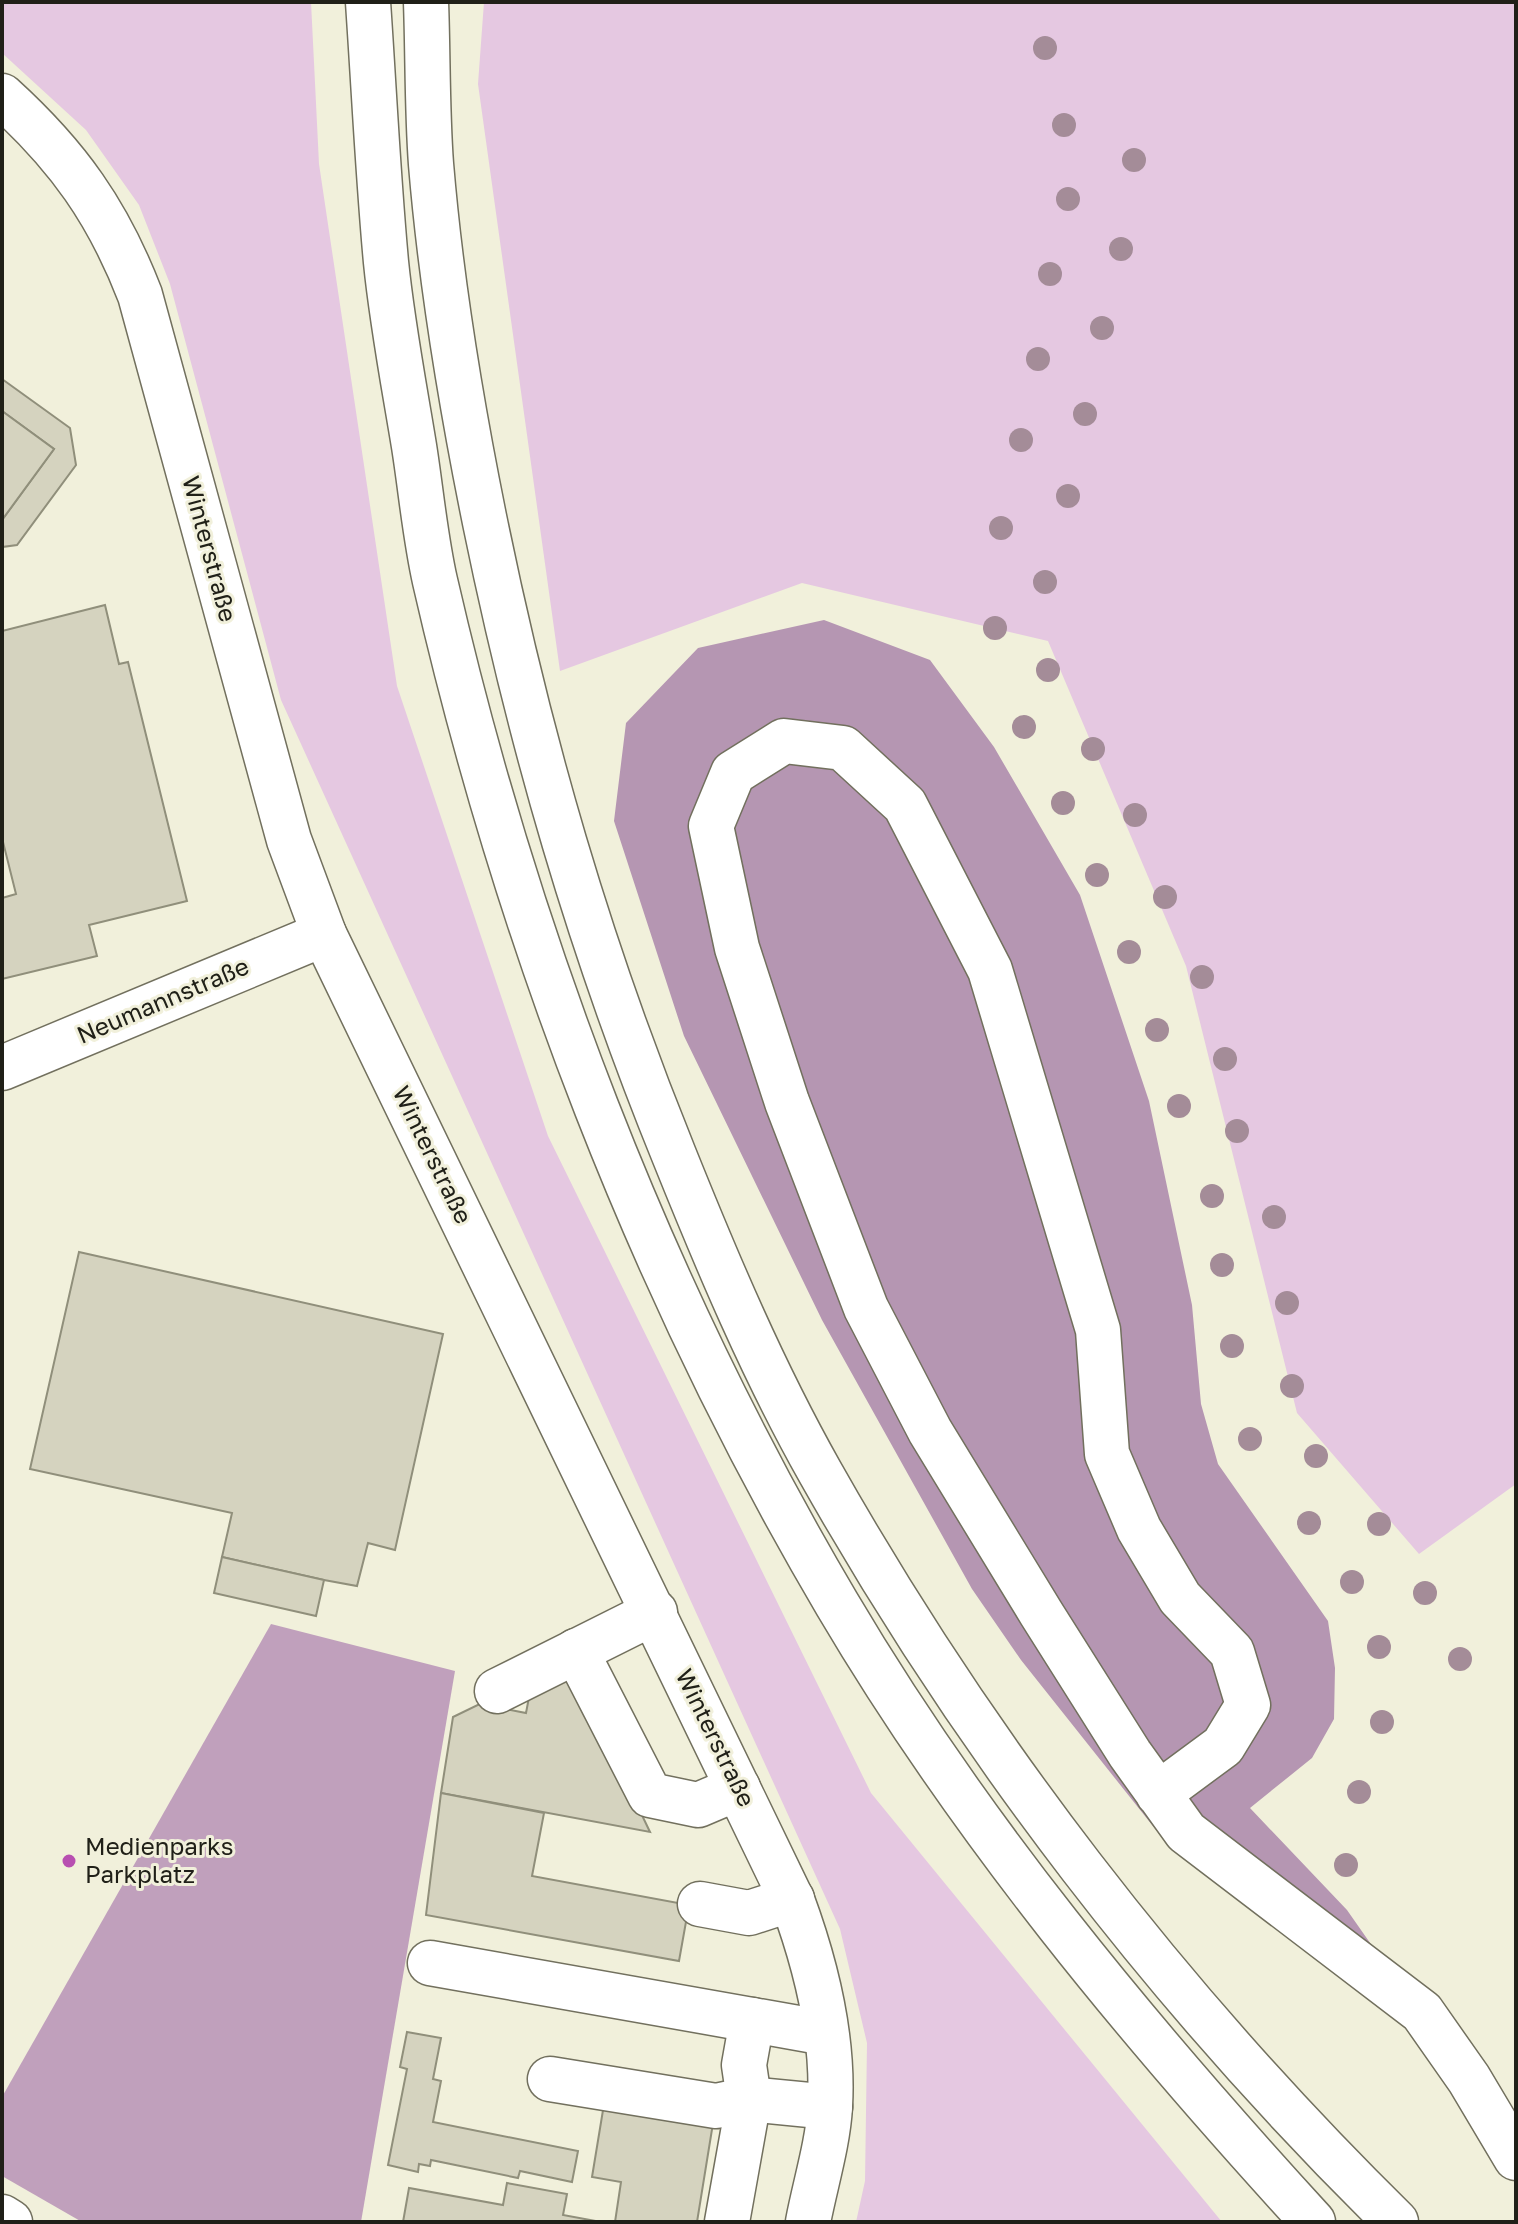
<svg xmlns="http://www.w3.org/2000/svg" width="1518" height="2224" font-family="'Golos Text',sans-serif">
	<style>
		.green { fill: #e5c8e1 }
		.forest { fill: #c0a0bc }
		.water { fill: #b596b2 }
		.building { fill: #d5d3bf; stroke: #908f7b; stroke-width: 2 }
		.lines { fill: none; stroke-linecap: round; stroke-linejoin: round }
		.minor-casing { stroke: #72705e; stroke-width: 47 }
		.major-casing { stroke: #72705e; stroke-width: 47 }
		.minor { stroke: #fff; stroke-width: 44 }
		.major { stroke: #fff; stroke-width: 44 }
		.tree { fill: #a48c98 }
		.poi-dot { fill: #b84fb1; stroke: #f1f0db; stroke-width: 3 }
		.labels { text-anchor: middle; stroke-width: 6; stroke-linejoin: round; paint-order: stroke }
		.street-label { font-size: 24px; fill: #202018; stroke: #f1f0db }
		.poi-label { font-size: 24px; fill: #202018; stroke: #f1f0db; text-anchor: start }
	</style>
	<rect width="100%" height="100%" fill="#f1f0db"/>
	<g class="green">
		<path d="M2,2h309l8,162 78,522 151,450 323,657 351,429h-366l9,-41 2,-138 -27,-114 -559,-1229 -111,-416 -31,-79 -53,-75 -84,-77z"/>
		<path d="M484,2h1032v1482l-97,70 -122,-141 -111,-447 -138,-325 -246,-58 -242,88 -82,-587z"/>
	</g>
	<path class="forest" d="M271,1624l184,47 -94,551h-279l-80,-46v-79z"/>
	<path class="water" d="M824,620l106,40 64,87 86,148 69,206 43,204 9,99 17,60 110,157 7,47 -1,51 -22,39 -62,50 97,102 28,40 -27,29 -184,-139 -143,-180 -49,-71 -150,-269 -138,-284 -70,-215 12,-98 72,-75z"/>
	<g class="building">
		<path d="M2,379l68,49 6,37 -59,80 -15,2v-27l52,-71 -52,-38z"/>
		<path d="M2,411l52,38 -52,71z"/>
		<path d="M105,605l14,59 9,-2 59,239 -98,24 8,31 -95,23v-81l14,-4 -14,-56v-207z"/>
		<path d="M79,1252l364,82 -48,216 -27,-7 -11,43 -33,-6 -102,-23 10,-44 -202,-44z"/>
		<path d="M222,1557l102,23 -8,36 -102,-23z"/>
		<path d="M567,1674l50,89 33,69 -209,-39 12,-76 41,-20 6,11 26,5 4,-21z"/>
		<path d="M441,1793l103,20 -12,63 157,29 -10,56 -253,-46z"/>
		<path d="M407,2032l34,6 -8,41 8,2 -8,41 145,29 -6,31 -52,-11 -2,7 -87,-18 -1,6 -11,-2 -1,8 -30,-7 19,-96 -7,-2z"/>
		<path d="M605,2098l109,19 -17,105h-82l6,-40 -29,-5z"/>
		<path d="M507,2183l60,11 -4,21 38,7h-198l6,-34 94,17z"/>
	</g>
	<g class="lines">
		<defs>
			<g id="minor">
				<path d="M2,96c66,60 106,116 138,199l149,545 35,94 468,966c24,65 42,136 38,206 -2,38 -15,79 -22,116"/>
				<path d="M2,1068l322,-134"/>
				<path d="M576,1651l74,144 48,10 40,-17"/>
				<path d="M497,1691l158,-79"/>
				<path d="M1158,1794l65,-48 25,-41 -16,-53 -52,-54 -41,-69 -32,-75 -9,-124 -108,-360 -85,-165 -62,-57 -59,-7 -51,32 -22,53 26,122 50,154 79,206 64,123 111,182 89,141 56,78 236,180 47,67 47,79"/>
				<path d="M700,1904l49,9 43,-14"/>
				<path d="M430,1963l396,70"/>
				<path d="M550,2079l166,27 33,-7 81,8"/>
				<path d="M2,2217l8,5"/>
				<path d="M727,2222l22,-123 -5,-34 8,-45"/>
			</g>
			<g id="major">
				<path d="M368,2c6,87 10,174 18,260 6,61 18,123 28,184 7,44 11,91 21,135 82,358 215,706 402,1023 132,224 301,427 476,618"/>
				<path d="M426,2c2,54 1,108 5,162 10,120 30,240 54,358 45,220 104,424 189,633 43,107 89,216 146,317 155,275 351,529 576,750"/>
			</g>
		</defs>
		<use href="#minor" class="minor-casing"/>
		<use href="#major" class="major-casing"/>
		<use href="#minor" class="minor"/>
		<use href="#major" class="major"/>
	</g>
	<g class="tree">
		<circle cx="1045" cy="48" r="12"/>
		<circle cx="1064" cy="125" r="12"/>
		<circle cx="1134" cy="160" r="12"/>
		<circle cx="1068" cy="199" r="12"/>
		<circle cx="1121" cy="249" r="12"/>
		<circle cx="1050" cy="274" r="12"/>
		<circle cx="1102" cy="328" r="12"/>
		<circle cx="1038" cy="359" r="12"/>
		<circle cx="1085" cy="414" r="12"/>
		<circle cx="1021" cy="440" r="12"/>
		<circle cx="1068" cy="496" r="12"/>
		<circle cx="1001" cy="528" r="12"/>
		<circle cx="1045" cy="582" r="12"/>
		<circle cx="995" cy="628" r="12"/>
		<circle cx="1048" cy="670" r="12"/>
		<circle cx="1024" cy="727" r="12"/>
		<circle cx="1093" cy="749" r="12"/>
		<circle cx="1063" cy="803" r="12"/>
		<circle cx="1135" cy="815" r="12"/>
		<circle cx="1097" cy="875" r="12"/>
		<circle cx="1165" cy="897" r="12"/>
		<circle cx="1129" cy="952" r="12"/>
		<circle cx="1202" cy="977" r="12"/>
		<circle cx="1157" cy="1030" r="12"/>
		<circle cx="1225" cy="1059" r="12"/>
		<circle cx="1179" cy="1106" r="12"/>
		<circle cx="1237" cy="1131" r="12"/>
		<circle cx="1212" cy="1196" r="12"/>
		<circle cx="1274" cy="1217" r="12"/>
		<circle cx="1222" cy="1265" r="12"/>
		<circle cx="1287" cy="1303" r="12"/>
		<circle cx="1232" cy="1346" r="12"/>
		<circle cx="1292" cy="1386" r="12"/>
		<circle cx="1250" cy="1439" r="12"/>
		<circle cx="1316" cy="1456" r="12"/>
		<circle cx="1309" cy="1523" r="12"/>
		<circle cx="1379" cy="1524" r="12"/>
		<circle cx="1352" cy="1582" r="12"/>
		<circle cx="1425" cy="1593" r="12"/>
		<circle cx="1379" cy="1647" r="12"/>
		<circle cx="1460" cy="1659" r="12"/>
		<circle cx="1382" cy="1722" r="12"/>
		<circle cx="1359" cy="1792" r="12"/>
		<circle cx="1346" cy="1865" r="12"/>
	</g>
	<circle class="poi-dot" cx="69" cy="1861" r="8"/>
	<g class="labels">
		<g class="street-label">
			<text transform="translate(209 549) rotate(75)" y="8">Winterstraße</text>
			<text transform="translate(163 1001) rotate(-23)" y="8">Neumannstraße</text>
			<text transform="translate(432 1155) rotate(64)" y="8">Winterstraße</text>
			<text transform="translate(715 1738) rotate(64)" y="8">Winterstraße</text>
		</g>
		<g class="poi-label">
			<text x="85" y="1855">Medienparks<tspan x="85" dy="28">Parkplatz</tspan></text>
		</g>
	</g>
	<rect width="1518" height="2224" fill="none" stroke="#202018" stroke-width="8"/>
</svg>
